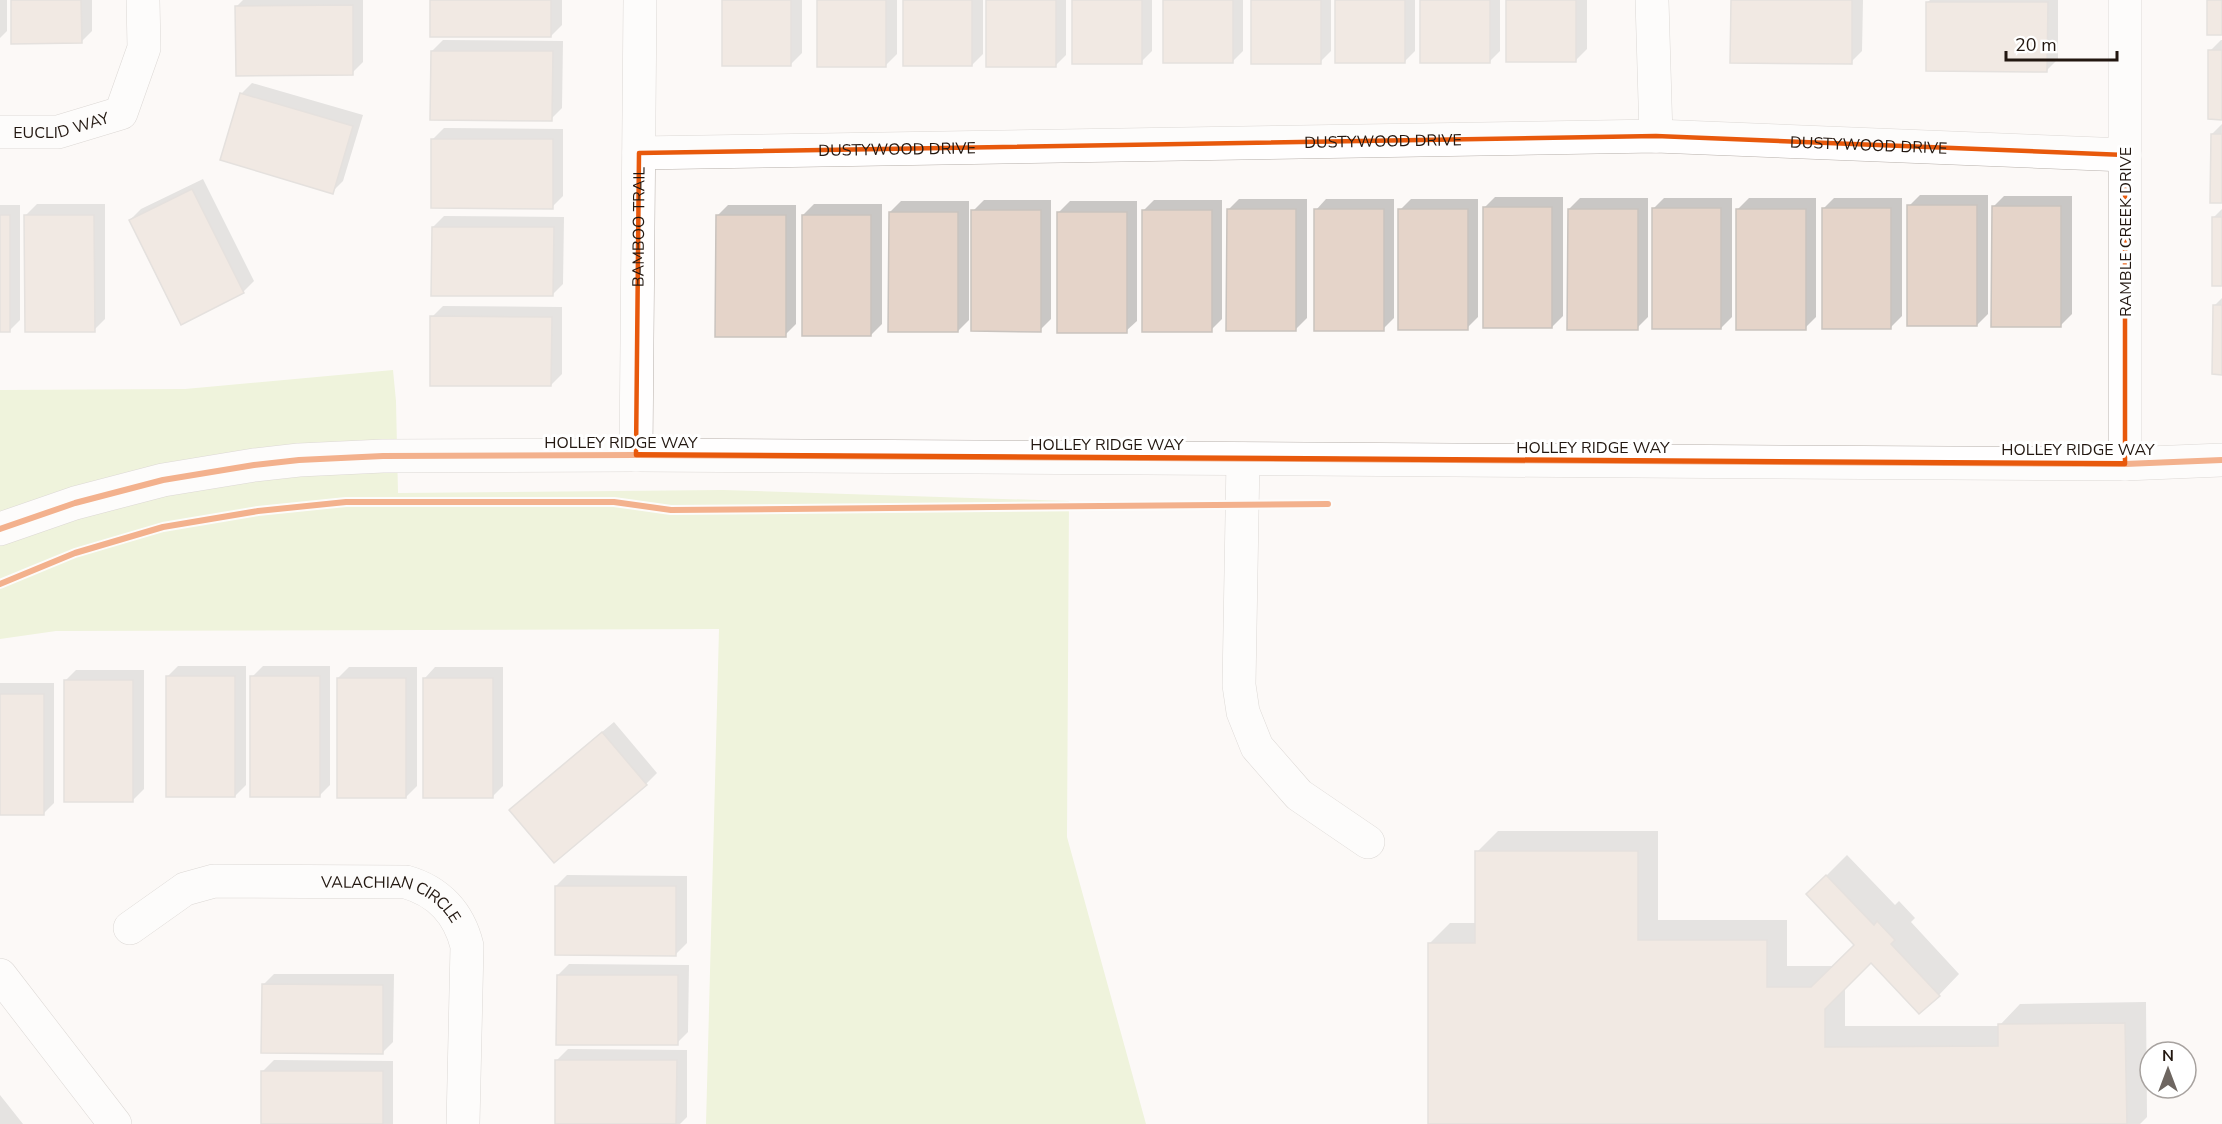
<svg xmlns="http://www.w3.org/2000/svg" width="2222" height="1124" font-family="'Nunito Sans',sans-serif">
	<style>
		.green { fill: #e0ebba }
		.shadow { fill: #0003 }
		.building { fill: #e5d4c9; stroke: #c9c3be; stroke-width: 1.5 }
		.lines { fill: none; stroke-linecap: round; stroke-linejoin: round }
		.minor-casing { stroke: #b7b0ab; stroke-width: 34 }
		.minor { stroke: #fffefe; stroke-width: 33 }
		.cycleway-casing { stroke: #fff; stroke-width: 10 }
		.cycleway { stroke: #e8590c; stroke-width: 6 }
		.marked { fill: none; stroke: #e8590c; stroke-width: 4.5; stroke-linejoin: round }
		.labels { text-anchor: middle; stroke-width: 6; stroke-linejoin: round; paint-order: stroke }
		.street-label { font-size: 16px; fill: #221710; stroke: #fff }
	</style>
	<rect width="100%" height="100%" fill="#fcf9f7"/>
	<path class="green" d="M393,370l3,31 2,92 325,-3 346,11 -2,336 79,287h-440l13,-495 -663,2 -56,8v-249l185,-1z"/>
	<g class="shadow">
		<path d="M0,0h7v31l-7,7z"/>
		<path d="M12,0h80v31l-11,11z"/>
		<path d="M243,0h120v62l-11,11 -115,-67z"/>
		<path d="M431,0h131v25l-11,11z"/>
		<path d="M723,0h79v53l-11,11z"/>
		<path d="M818,0h79v54l-11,11z"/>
		<path d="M904,0h79v54l-11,11z"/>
		<path d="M988,0h78v55l-11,11z"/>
		<path d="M1074,0h78v51l-11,11z"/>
		<path d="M1165,0h78v51l-11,11z"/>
		<path d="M1253,0h78v51l-11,11z"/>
		<path d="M1337,0h78v51l-11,11z"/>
		<path d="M1422,0h78v51l-11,11z"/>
		<path d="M1508,0h79v49l-11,11z"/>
		<path d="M1732,0h131l-1,51 -11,11z"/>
		<path d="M1930,0h128v59l-11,11 -119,-68z"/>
		<path d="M443,40l120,1 -1,67 -11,11 -119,-68z"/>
		<path d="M2221,40h1v78l-12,-67z"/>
		<path d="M252,83l111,32 -20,66 -11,11 -91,-98z"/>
		<path d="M2222,124v78l-10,-68z"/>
		<path d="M444,128l119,1v67l-11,11 -119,-68z"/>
		<path d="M203,179l51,102 -11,11 -113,-72 11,-11z"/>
		<path d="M1920,195h68v119l-11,11 -68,-119z"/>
		<path d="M2004,196h68v118l-11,11 -68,-118z"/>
		<path d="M1495,197h68v119l-11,11 -68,-119z"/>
		<path d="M1580,198h68v119l-11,11 -68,-119z"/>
		<path d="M1664,198h68v119l-11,11 -68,-119z"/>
		<path d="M1749,198h67v119l-11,11 -67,-119z"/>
		<path d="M1834,198h68v118l-11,11 -68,-118z"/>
		<path d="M1239,199h68v119l-11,11 -68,-119z"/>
		<path d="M1326,199h68v119l-11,11 -67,-119z"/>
		<path d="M1411,199h67v118l-11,11 -67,-118z"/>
		<path d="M984,200h67v119l-11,11 -67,-119z"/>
		<path d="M1154,200h68v119l-11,11 -68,-119z"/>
		<path d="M901,201h68v119l-11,11 -68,-119z"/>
		<path d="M1070,201h67v120l-11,10 -67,-119z"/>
		<path d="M37,204h68v115l-11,11 -68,-115z"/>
		<path d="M814,204h68v120l-11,11 -68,-120z"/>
		<path d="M0,205h20v115l-11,11h-9z"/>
		<path d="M728,205h68v119l-11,11 -68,-119z"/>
		<path d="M2222,209v76l-8,-68z"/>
		<path d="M444,216l120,1 -1,67 -11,11 -119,-68z"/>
		<path d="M2222,298v75l-8,-67z"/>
		<path d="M443,306l119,1v67l-11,11 -119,-68z"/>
		<path d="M178,666h68v119l-11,11 -68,-119z"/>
		<path d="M263,666h67v119l-11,11 -67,-119z"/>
		<path d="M349,667h68v119l-11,11 -68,-119z"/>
		<path d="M435,667h68v119l-11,11 -67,-119z"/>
		<path d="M76,670h68v119l-11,11 -68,-119z"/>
		<path d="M0,683h54v120l-11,11h-43z"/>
		<path d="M614,722l43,51 -11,11 -124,15z"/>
		<path d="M1498,831h160v89h129v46h47l22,-22 -48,-50 39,-39 48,50 4,-4 16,17 -4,4 48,52 -20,21 -68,-34 -26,26v39h154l21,-22 126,-2 1,115 -7,7h-711v-180l21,-21h26l1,-71z"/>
		<path d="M567,875l120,1v67l-11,11 -120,-68z"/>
		<path d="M569,964l120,1 -1,67 -11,11 -119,-68z"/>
		<path d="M274,974h120l-1,68 -11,11 -119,-68z"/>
		<path d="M568,1049l119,1v67l-7,7h-124l1,-64z"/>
		<path d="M274,1060l119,1v63h-130v-53z"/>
		<path d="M0,1095l23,29h-23z"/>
	</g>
	<g class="building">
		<path d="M11,0h70l1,43 -71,1z"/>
		<rect x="430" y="0" width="121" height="37"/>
		<rect x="722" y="0" width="69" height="66"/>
		<rect x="817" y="0" width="69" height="67"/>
		<rect x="903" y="0" width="69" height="66"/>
		<rect x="986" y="0" width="70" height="67"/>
		<rect x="1072" y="0" width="70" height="64"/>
		<rect x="1163" y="0" width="70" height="63"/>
		<rect x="1251" y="0" width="70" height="64"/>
		<rect x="1335" y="0" width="70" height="63"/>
		<rect x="1420" y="0" width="70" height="63"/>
		<rect x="1506" y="0" width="70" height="62"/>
		<path d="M1731,0h121v64l-122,-1z"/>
		<rect x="2207" y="0" width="15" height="35"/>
		<path d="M1926,2h122l-1,70 -121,-1z"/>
		<path d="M353,5v70l-117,1 -1,-70z"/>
		<path d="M2208,50h14v70l-14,-1z"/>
		<path d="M431,51h122l-1,70 -122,-1z"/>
		<path d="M240,93l113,33 -20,68 -113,-34z"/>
		<path d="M2211,134h11v69h-12z"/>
		<path d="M431,139h122v70l-122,-1z"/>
		<path d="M192,189l52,104 -63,32 -52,-105z"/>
		<rect x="1907" y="205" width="70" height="121"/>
		<path d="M1992,206h69v121h-70z"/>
		<rect x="1483" y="207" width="69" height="121"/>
		<rect x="1652" y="208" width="69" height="121"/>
		<rect x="1822" y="208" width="69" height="121"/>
		<path d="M1227,209h69v122h-70z"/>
		<rect x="1314" y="209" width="70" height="122"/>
		<rect x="1398" y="209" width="70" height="121"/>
		<path d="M1568,209h70v121h-71z"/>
		<rect x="1736" y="209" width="70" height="121"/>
		<path d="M971,210h70v122l-70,-1z"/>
		<rect x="1142" y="210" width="70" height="122"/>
		<path d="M889,212h69v120h-70z"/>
		<rect x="1057" y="212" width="70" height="121"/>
		<rect x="0" y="215" width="10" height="117"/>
		<path d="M24,215h70l1,117h-70z"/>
		<path d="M716,215h70v122h-71z"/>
		<rect x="802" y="215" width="69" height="121"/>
		<rect x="2212" y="217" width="10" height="69"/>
		<path d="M432,227h122l-1,69h-122z"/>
		<path d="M2213,305h9v70l-10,-1z"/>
		<path d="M430,316l122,1 -1,69h-121z"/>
		<rect x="166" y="676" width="69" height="121"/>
		<rect x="250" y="676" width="70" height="121"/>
		<rect x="337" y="678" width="69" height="120"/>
		<rect x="423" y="678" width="70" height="120"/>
		<rect x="64" y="680" width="69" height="122"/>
		<rect x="0" y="694" width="44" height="121"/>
		<path d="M602,732l45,53 -93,78 -45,-53z"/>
		<path d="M1475,851h163v89h129v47h44l43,-42 -48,-51 20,-19 48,50 3,-4 18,19 -4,4 49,52 -21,18 -48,-51 -46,46v38l173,-1v-22l127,-1 2,101h-699v-181h47z"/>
		<path d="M555,886h121v70l-121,-1z"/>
		<path d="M557,975h121v70h-122z"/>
		<path d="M262,984l121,1v69l-122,-1z"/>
		<path d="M555,1060h122l-1,64h-121z"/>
		<rect x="261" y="1071" width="122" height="53"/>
	</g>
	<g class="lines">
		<defs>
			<g id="minor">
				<path d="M1652,0l4,136"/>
				<path id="s1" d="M0,132h58l63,-19 23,-65 -1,-48"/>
				<path id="s2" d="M639,153l1017,-17 469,19"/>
				<path id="s3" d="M636,455l4,-455"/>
				<path d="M1243,459l-4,226 4,27 14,35 42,48 69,47"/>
				<path d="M2125,464v-464"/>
				<path d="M0,529l75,-26 88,-23 91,-15 45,-5 84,-4 253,-1 1489,9 97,-4"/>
				<path id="s4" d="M130,928l55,-39 29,-8 192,1c32,9 53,31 61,64l-4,178"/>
				<path d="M0,975l115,149"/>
			</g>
		</defs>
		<use href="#minor" class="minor-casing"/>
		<use href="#minor" class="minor"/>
		<defs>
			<g id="cycleway">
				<path d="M0,529l75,-26 88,-23 91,-15 45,-5 84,-4 253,-1 1489,9 97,-4"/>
				<path d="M0,584l75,-31 88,-26 95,-16 88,-9h268l57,8 657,-6"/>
			</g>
		</defs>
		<use href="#cycleway" class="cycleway-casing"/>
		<use href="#cycleway" class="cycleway"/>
	</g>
	<path d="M0 0H2222V1124H0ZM1656,136l469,19v309l-1489,-9 3,-302z" fill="#fcf9f7" fill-opacity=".55" fill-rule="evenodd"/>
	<path class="marked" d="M1656,136l469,19v309l-1489,-9 3,-302z"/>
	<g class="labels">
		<g class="street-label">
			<text dy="6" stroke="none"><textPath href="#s1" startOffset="62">EUCLID WAY</textPath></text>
			<text dy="6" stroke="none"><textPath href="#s2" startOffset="744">DUSTYWOOD DRIVE</textPath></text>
			<text dy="6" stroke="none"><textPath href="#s2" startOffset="1230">DUSTYWOOD DRIVE</textPath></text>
			<text dy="6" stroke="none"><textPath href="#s2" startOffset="258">DUSTYWOOD DRIVE</textPath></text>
			<text dy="6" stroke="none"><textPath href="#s3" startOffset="228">BAMBOO TRAIL</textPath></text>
			<text transform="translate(2125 232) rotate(-90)" y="6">RAMBLE CREEK DRIVE</text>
			<text x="621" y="448">HOLLEY RIDGE WAY</text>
			<text x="1107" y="450">HOLLEY RIDGE WAY</text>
			<text x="1593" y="453">HOLLEY RIDGE WAY</text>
			<text x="2078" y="455">HOLLEY RIDGE WAY</text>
			<text dy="6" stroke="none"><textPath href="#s4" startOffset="280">VALACHIAN CIRCLE</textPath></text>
		</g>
	</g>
	<g transform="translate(2168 1070)"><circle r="28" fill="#ffffff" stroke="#a7a29f" stroke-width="1.5"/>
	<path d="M0-4.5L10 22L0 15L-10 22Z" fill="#6e6661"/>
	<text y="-9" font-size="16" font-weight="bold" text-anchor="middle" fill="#221710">N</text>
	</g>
	<path d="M2006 51v9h111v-9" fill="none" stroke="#221710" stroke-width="3"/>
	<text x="2015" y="51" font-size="18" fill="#221710" stroke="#ffffff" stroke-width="4.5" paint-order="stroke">20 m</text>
</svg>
